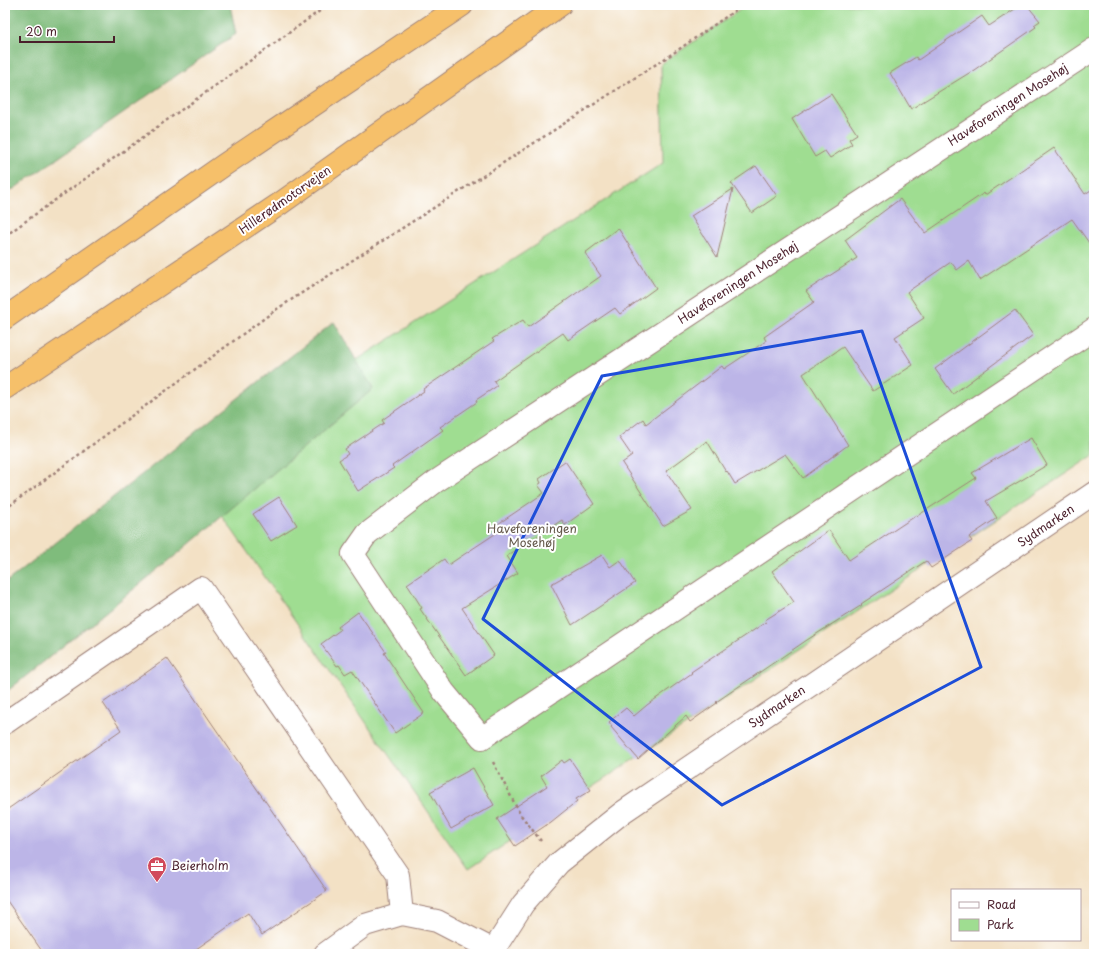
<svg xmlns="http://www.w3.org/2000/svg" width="1099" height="959" font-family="'Playpen Sans',sans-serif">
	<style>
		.green { fill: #9fdd91; stroke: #747e5e }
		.forest { fill: #7fbc7b; stroke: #646e53 }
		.building { fill: #bcb5e7 }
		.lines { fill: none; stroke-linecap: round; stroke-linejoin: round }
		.minor-casing { stroke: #9e8078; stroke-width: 24 }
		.highway-casing { stroke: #9e8078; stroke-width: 24 }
		.path { stroke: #9e8078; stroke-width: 2.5; stroke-dasharray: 3 3; stroke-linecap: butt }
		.minor { stroke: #fff; stroke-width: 22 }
		.highway { stroke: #f6c06b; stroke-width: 22 }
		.marked { fill: none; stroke: #1d4ed8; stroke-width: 3; stroke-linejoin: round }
		.labels { text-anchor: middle; stroke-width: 4; stroke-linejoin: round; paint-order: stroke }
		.street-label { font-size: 12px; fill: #4a1f2b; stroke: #fff }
		.park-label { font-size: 12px; fill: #64584a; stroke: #fff }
		.poi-label { font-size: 12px; fill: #4a1f2b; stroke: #fff; text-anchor: start }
	</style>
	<rect width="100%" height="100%" fill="#fff"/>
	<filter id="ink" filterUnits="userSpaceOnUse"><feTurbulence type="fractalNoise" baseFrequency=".025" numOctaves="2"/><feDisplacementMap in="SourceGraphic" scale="8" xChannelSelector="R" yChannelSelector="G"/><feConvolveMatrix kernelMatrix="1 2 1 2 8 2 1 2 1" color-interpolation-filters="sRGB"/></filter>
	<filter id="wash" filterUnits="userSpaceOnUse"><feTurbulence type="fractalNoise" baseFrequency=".012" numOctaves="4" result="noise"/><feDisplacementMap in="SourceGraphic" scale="16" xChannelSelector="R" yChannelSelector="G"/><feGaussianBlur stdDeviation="0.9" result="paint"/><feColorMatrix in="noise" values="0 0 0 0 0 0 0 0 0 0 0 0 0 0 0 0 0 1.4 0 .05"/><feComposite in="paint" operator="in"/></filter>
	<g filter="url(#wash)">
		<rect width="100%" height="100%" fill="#f3e1c5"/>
		<path class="green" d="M747,5h347v450l-626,414 -279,-401 474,-305 -2,-99z"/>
		<g class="forest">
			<path d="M5,5h225l6,29 -231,161z"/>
			<path d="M334,322l39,67 -192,162 -176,142v-110z"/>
		</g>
		<g id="blocks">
			<g class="building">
				<path d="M1021,5h6l13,16 -6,4 2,2 -62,43 -63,39 -21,-36 26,-16 2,3 64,-44 7,10z"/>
				<path d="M831,94l26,40 -8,5 3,5 -22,14 -5,-7 -10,6 -23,-38z"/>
				<path d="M1054,148l31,46 9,-6v62l-22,-31 -92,61 -11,-19 -12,9 -6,-8 -44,30 17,26 -29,19 18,28 -40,26 -30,-44 -40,27 45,71 -45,33 -18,-24 -50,30 -8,-13 -1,1 -19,-31 -41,30 26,39 -29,16 -41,-63 10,-7 -13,-19 24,-18 3,5 76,-58 2,3 42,-28 -2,-4 50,-35 -8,-11 51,-33 -12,-18 55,-41 25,34 59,-40 1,2z"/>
				<path d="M756,166l21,30 -25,17 -21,-30z"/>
				<path d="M733,189l-16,68 -26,-41z"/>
				<path d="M618,228l38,60 -36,26 -5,-6 -47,32 -5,-7 -69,48 3,5 -21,14 1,2 -37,25 3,3 -51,36 2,2 -36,23 -19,-31 9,-6 -3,-5 39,-26 -2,-3 42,-29 -1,-2 71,-48 -2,-2 31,-19 5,7 73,-51 -16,-23z"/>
				<path d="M1015,310l18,25 -80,59 -18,-25z"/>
				<path d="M1031,438l16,27 -61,36 11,17 -28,19 3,4 -41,27 -5,-7 -65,43 1,1 -55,35 -91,62 1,1 -27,19 -4,-6 -48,43 -27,-32 1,-1 -3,-4 17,-14 8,8 13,-11 45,-32 -1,-1 75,-50 -1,-2 29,-18 -22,-31 57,-41 20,30 68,-45v1l59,-38 -4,-5z"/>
				<path d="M565,461l29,43 -29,21 -3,-5 -55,36 11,17 -56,35 32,47 -28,20 -46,-66 2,-1 -15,-24 37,-25 4,6 50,-33 -3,-6 49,-33 -6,-8 3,-2 -2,-4z"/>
				<path d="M279,497l18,28 -26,16 -18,-27z"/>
				<path d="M602,555l8,12 10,-7 15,23 -63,42 -21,-41z"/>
				<path d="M358,612l28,40 -2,1 40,60 -29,20 -43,-63 -7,4 -6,-9 -2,1 -16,-22 19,-14 -2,-3z"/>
				<path d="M167,658l160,233 -65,44 -14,-22 -59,41h-145l-39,-56v-87l116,-81 -18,-27z"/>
				<path d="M570,759l21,31 -15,9 1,2 -26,21 -36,24 -18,-27 50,-33 -6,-10 21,-16 2,3z"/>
				<path d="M473,768l21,37 -43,24 -21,-37z"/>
			</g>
		</g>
	</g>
	<g filter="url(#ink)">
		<use href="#blocks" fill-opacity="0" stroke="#9e8078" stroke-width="1"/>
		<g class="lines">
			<defs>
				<g id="minor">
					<path d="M1094,49l-659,433 -68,52 -14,20 91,138 38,46 612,-409"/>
					<path d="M5,723l196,-135 197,287 4,39"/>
					<path d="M325,954l40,-29 37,-11 35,7 56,29"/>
					<path d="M491,954l32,-50 36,-41 64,-51 471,-319"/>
				</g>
				<g id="highway">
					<path d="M5,318l219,-153 238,-160"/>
					<path d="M5,388l276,-185 279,-198"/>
				</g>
			</defs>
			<use href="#minor" class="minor-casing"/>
			<use href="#highway" class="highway-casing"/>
			<g class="path">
				<path d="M5,236l323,-231"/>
				<path d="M5,509l272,-200 398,-257 68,-47"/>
				<path d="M493,762l27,52 21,27"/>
			</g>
			<use href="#minor" class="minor"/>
			<use href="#highway" class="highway"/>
		</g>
	</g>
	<path class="marked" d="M862,331l119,336 -259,138 -239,-186 119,-243z"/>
	<defs>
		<symbol id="office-pin" viewBox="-11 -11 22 30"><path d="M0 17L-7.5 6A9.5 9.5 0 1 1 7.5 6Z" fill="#d1495b" stroke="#fff"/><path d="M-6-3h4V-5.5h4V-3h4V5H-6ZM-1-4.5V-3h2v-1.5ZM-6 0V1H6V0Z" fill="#fff"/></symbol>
	</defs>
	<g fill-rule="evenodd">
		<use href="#office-pin" x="146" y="855" width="22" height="30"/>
	</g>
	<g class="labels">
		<g class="street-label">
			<text transform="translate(1008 105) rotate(-33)" y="4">Haveforeningen Mosehøj</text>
			<text transform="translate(285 200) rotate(-35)" y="4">Hillerødmotorvejen</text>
			<text transform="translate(738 283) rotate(-33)" y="4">Haveforeningen Mosehøj</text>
			<text transform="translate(1046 526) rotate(-34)" y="4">Sydmarken</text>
			<text transform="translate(777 707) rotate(-34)" y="4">Sydmarken</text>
		</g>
		<g class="park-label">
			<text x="532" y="533">Haveforeningen<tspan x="532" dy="14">Mosehøj</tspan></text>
		</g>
		<g class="poi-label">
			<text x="171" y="870">Beierholm</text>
		</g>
	</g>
	<rect width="1099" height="959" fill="none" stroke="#fff" stroke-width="20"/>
	<rect x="951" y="889" width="130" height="52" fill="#ffffff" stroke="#b7a5aa"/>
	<rect x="959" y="902" width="20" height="6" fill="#ffffff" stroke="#b7a5aa"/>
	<text x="987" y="909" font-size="12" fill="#4a1f2b">Road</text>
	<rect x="959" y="919" width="20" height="12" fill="#9fdd91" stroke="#b7a5aa"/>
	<text x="987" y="929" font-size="12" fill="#4a1f2b">Park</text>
	<path d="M20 36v6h94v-6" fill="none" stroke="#4a1f2b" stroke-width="2"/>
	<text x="26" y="36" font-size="12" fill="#4a1f2b" stroke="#ffffff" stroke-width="3" paint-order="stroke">20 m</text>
</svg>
